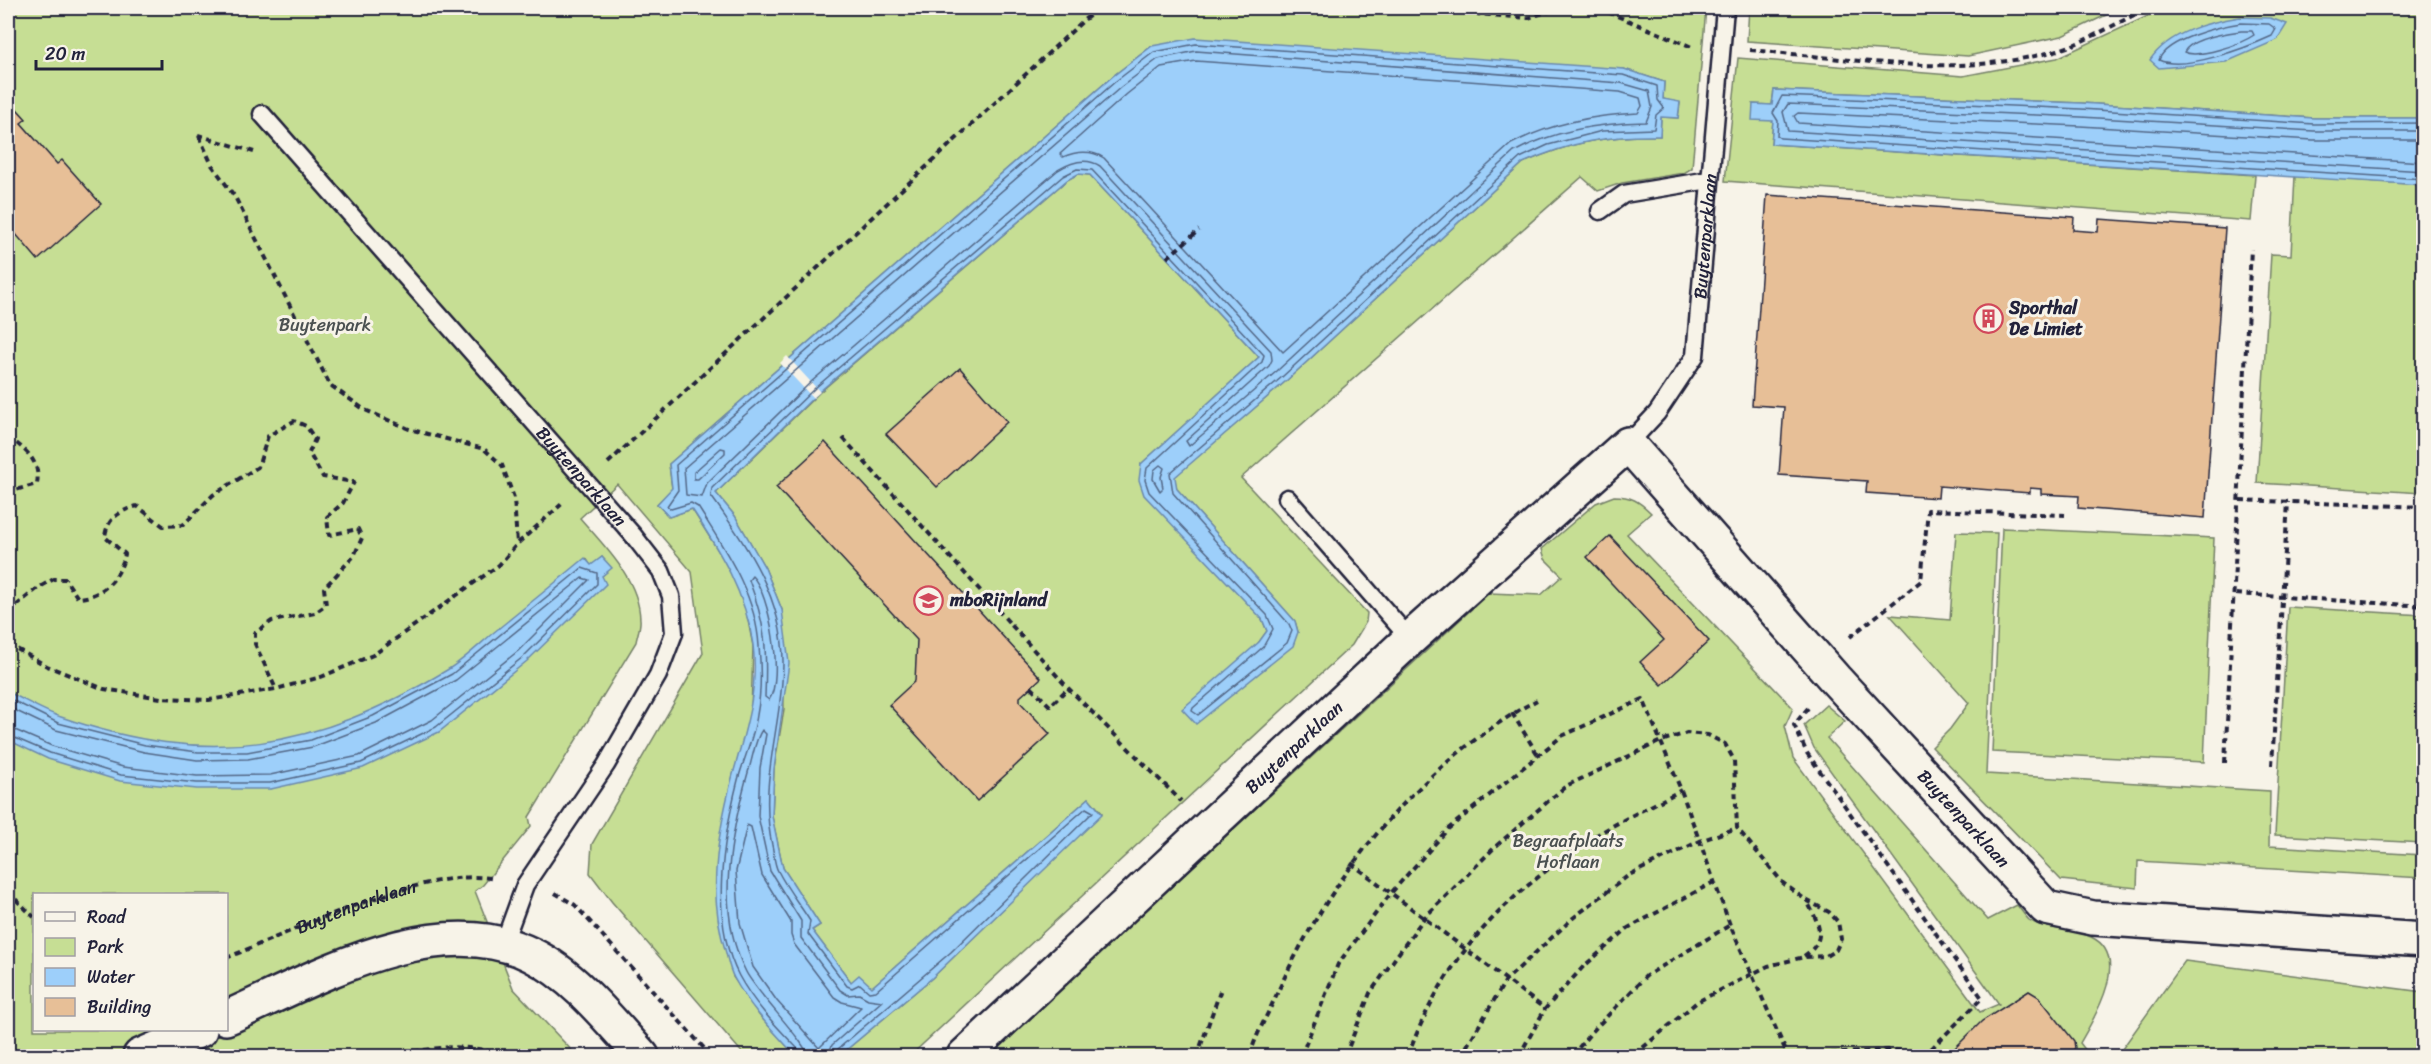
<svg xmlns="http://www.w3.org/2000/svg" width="2431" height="1064" font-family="Sriracha,sans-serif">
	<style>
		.green { fill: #c6de94; stroke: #748068; stroke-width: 1.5; fill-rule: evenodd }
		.water { fill: #9dcffa; stroke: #6c8aae; stroke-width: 1.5 }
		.pier { fill: #f7f3e8 }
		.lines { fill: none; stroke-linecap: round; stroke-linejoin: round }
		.shore { stroke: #536787; stroke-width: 1.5 }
		.building { fill: #e7bf97; stroke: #22223b; stroke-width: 1.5 }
		.lane-casing { stroke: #22223b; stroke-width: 21 }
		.street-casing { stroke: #22223b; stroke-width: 38 }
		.path { stroke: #22223b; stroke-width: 4; stroke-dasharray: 6 4.5; stroke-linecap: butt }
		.lane { stroke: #f7f3e8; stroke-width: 16 }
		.street { stroke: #f7f3e8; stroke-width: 33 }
		.labels { text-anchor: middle; stroke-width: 6; stroke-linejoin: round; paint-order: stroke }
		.street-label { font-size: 18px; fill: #22223b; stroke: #f7f3e8 }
		.poi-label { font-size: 18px; font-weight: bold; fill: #22223b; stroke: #f7f3e8; text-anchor: start }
		.park-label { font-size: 18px; fill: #4b5151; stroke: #f7f3e8 }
	</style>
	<rect width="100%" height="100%" fill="#f7f3e8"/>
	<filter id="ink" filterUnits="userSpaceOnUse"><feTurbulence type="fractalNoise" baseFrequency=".0167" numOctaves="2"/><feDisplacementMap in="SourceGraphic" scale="12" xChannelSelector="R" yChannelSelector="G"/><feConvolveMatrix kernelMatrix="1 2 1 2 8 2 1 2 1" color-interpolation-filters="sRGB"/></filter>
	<g filter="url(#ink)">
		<g class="green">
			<path d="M8,8h1698l-14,160 -8,5 -62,10 -24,8 -16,-14 -341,301 126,135 -1,9 -14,23 -442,411h-71l93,-78 170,-165 -13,-15 -217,189 -21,-5 -39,-52 8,-5 -37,-57 -11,-51 2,-48 10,-60 -2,-99 -17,-42 -30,-52 -19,-23 104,-101 247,-212 11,-6 12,1 169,182 -118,107 121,155 5,12 -8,11 39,-10 -3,-11 -118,-132 -3,-12 112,-96 237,-218c48,-21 85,-28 137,-27l1,-19 17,1 2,-15 -17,-4 1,-17 -40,-13 -472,-23 -39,30 -444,388 3,25 -15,15 12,13 23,-8 39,62 15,39 7,36 -2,68 -19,66 1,197 26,38 37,41h-51l-133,-154 -22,-29 2,-29 111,-191 -11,-81 -75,-88 -37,34c24,28 59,61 60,101 1,7 -3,16 -4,23l-107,175 2,9 -48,59 -8,6 38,97 64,68h-569zM602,557l9,11 -9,8 -6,16 -10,-34 5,8zM34,894h192v136h-192z"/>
			<path d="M1749,8h372l-59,28 -94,20 -221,-15z"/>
			<path d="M2165,8h258v110h-109l-233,-15 -307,-13 -2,15 -19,-1 20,16 -2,24 484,31 -4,46 -526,-40 13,-123 225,18 94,-18z"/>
			<path d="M2295,176l128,9v308l-166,-10 14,-229 20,1z"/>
			<path d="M1614,496c17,0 25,5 37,17l-24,21 166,174 -8,18 8,32 187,254 19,-8 -185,-256 -10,-23 22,-20 19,16 -18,17 161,182 29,-15c4,5 8,11 12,15 15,10 45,9 62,17 41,19 4,80 -11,106l10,13h-1102l501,-463 52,2 21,-19 -17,-17 -3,-10 54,-46z"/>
			<path d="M2002,528l212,10 -10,224 -212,-10z"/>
			<path d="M1956,532l41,1 -11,241 284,17 -1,55 154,9v23l-285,-17 -1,27 -76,-8 -129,-133 18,-18 19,-26 -79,-88 60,5z"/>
			<path d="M2288,607l135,8v228l-148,-8z"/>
			<path d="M2185,961l238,31v64h-306z"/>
		</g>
		<g class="water">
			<path d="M2240,17l30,1 17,6 -10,16 -51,22 -67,6 -9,-8c19,-28 58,-38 90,-43z"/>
			<path d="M1195,38l429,31 40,13 -1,17 17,3 -2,16 -17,-1 -1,19c-51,-1 -90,6 -137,27l-237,218 -111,96 2,12 118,132 3,11 -5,14 -97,78 -14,-15 77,-67 8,-11 -5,-12 -118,-124 -5,-15 2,-16 118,-107 -169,-182 -12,-1 -11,6 -248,212 -103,101 19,23 30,52 17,42 7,53 -15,106 -2,47 11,52 37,57 -8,5 39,52 8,-7 13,12 217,-189 13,16 -170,164 -93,78h-43c-22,-24 -46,-48 -62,-78 -4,-7 -6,-17 -8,-25 -19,-59 -9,-116 6,-175 12,-44 27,-87 21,-133 -7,-52 -33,-93 -61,-136l-23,8 -12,-13 15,-16 -3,-24 444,-388 39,-30z"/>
			<path d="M1774,90l307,13 233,15h109v67l-652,-41 2,-23 -21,-1 1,-16 19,1z"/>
			<path d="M602,557l10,11 -10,8 4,8 -79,77 -88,71 -76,36 -92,21h-74l-77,-8 -72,-22 -40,-19v-48c17,8 35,19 53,25 149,51 253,33 386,-47 17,-10 32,-25 46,-37 31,-25 62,-50 92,-75l6,7z"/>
		</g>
		<path class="pier" d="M787,356l33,36 -7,6 -33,-35z"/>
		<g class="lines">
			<g class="shore">
				<path d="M2241,23l28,1 7,5 -4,7c-24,11 -88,36 -113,24 7,-21 62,-34 82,-37z"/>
				<path d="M2241,31h11l2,4c-13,9 -56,24 -70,17 7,-14 42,-19 57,-21z"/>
				<path d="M1196,51l425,32 28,8 3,16 -6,15c-45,1 -92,8 -132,30l-237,219 -88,75 -3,-5 83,-75 3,-6 -1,-9 -171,-185c-14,-9 -29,-4 -42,4l-247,212 -104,101 -5,14 -16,-2 -2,-27 437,-381 37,-28z"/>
				<path d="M1196,61l424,31 20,6 2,8 -4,7c-44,2 -87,10 -127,31l-228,208 -179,-194c-12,-8 -28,-7 -41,-1l-3,-3 67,-60 34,-27z"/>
				<path d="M2424,123l-110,1 -233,-15 -299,-13 -9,17 5,8 -1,15 3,2 644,41"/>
				<path d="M2424,131h-110l-233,-14 -293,-13 -5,8 5,19 636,40"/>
				<path d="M2424,140h-111l-233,-14 -282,-13 -4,3 4,7 626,39"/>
				<path d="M721,448l4,1v4l-27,26h-4v-7z"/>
				<path d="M1160,465l4,3 -3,9 2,11 -3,3 -7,-12 1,-9z"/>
				<path d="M752,576c18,17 32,103 17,124l-4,-3c2,-48 1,-72 -16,-117z"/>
				<path d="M8,698l50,25 87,22 53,7h49l64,-12 62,-24 79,-42 130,-106 15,5v11l-74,73 -87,70 -75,36 -91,20h-73l-76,-8 -71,-22 -42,-18"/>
				<path d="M8,707l48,23 88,22 53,8 51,-1 65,-12 63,-24 80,-43 126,-102 7,2 -71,71 -86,69 -73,36 -89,19 -73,1 -74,-9 -71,-21 -44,-19"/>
				<path d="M747,825l4,2 11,48 29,47v13l3,9 40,53 8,5 19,5 -42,41 -42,-47 -24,-34 -13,-44 -4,-52z"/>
				<path d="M800,1056l-1,-6c-22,-23 -45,-46 -60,-74 -30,-57 -16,-137 -1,-196 6,-22 16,-43 19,-65 4,-21 4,-47 2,-69 -3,-52 -34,-96 -61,-139l-7,-4 -20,6 -4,-3 11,-16 -2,-25 440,-384 38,-29 42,-8 427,31 34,11 1,14 6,8 -8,7 -2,14 -52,2 -54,14 -28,13 -238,219 -112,96 3,20 116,131 3,7 -5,12 -89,72 -6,-4 1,-3 70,-61 10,-18 -6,-14 -118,-123 -4,-12 2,-12 115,-106 2,-7 -172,-185 -15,-1 -14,7 -248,212 -103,100 -1,8c36,49 73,104 72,168 -1,63 -25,117 -11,181 2,8 2,19 6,26 9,18 22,34 32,50l-2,13 39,52 5,2 8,-4 9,8 7,-1 210,-183 7,4 -142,140 -113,97 -2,7"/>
				<path d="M808,1056c-1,-12 -52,-64 -62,-84 -32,-62 -15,-140 3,-203 4,-12 6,-30 13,-39l4,4 -6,34 -2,48 12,55 31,50v17l39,52 8,5 11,-1 9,5 14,2 -50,44 -4,11"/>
			</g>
		</g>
		<g class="building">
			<path d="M8,99l18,20 -5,4 36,41 5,-4 39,44 -63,56 -30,-35z"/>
			<path d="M1767,195l307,22 -1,13 25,2 1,-13 126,9 -20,290 -127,-10 1,-12 -38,-2v-5l-11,-1v5l-91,-7 -1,12 -72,-5 1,-12 -88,-6 5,-68 -32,-2z"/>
			<path d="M960,368l47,54 -70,65 -51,-53z"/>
			<path d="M825,442l216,236 -21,19v5l30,32 -73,67 -88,-96 26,-24 2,-41 -141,-153z"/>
			<path d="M1610,536l99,105 -47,44 -22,-23 24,-22 -77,-83z"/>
			<path d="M2029,991l10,6 35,44 1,7 -6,8h-122l35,-35z"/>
		</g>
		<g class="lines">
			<defs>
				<g id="lane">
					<path id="s2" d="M262,114l371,421 28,36 10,25 3,37 -16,42 -52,90 -81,120 -22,60"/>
					<path d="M1600,211l24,-17 85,-14"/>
					<path id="s3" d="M1628,444l29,-31 38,-57 30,-348"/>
					<path d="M1287,498l123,141"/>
				</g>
				<g id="street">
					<path d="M226,1018c88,-39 211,-111 306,-63 42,20 79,67 110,101"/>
					<path d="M140,1056l60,-26"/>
					<path id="s4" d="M964,1056l446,-417 218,-195 207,235 211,229 47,10 331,22"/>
				</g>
			</defs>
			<use href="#lane" class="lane-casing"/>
			<use href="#street" class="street-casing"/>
			<g class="path">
				<path d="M1401,8l127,10 31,-10"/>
				<path d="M1598,8l94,39"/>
				<path d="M1750,50c101,8 208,30 308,0 31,-9 61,-29 91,-42"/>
				<path d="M198,135l56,17"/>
				<path d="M199,136l13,29 23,32 95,188 35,25 44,19 75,20 18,16 12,33 3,46"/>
				<path d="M1167,258l32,-28"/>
				<path d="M8,437c17,12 33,24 29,47l-29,8"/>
				<path d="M843,438l225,250 113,113"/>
				<path d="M608,463l477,-444 16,-11"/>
				<path d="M2240,500l184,7"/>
				<path d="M2236,594l188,12"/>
				<path d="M8,612l30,-24 16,-9h11l13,19c24,-1 42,-20 47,-44l-20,-17c2,-19 15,-26 32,-31l26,20 20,-1 30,-30 45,-28 10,-31 26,-15 12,5 9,13 -6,14 14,24 31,5 -11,21 -16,14 2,18 29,-6 4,9 -8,18 -30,32 2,17 -11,8 -43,8 -17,12v11l21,45"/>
				<path d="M1850,637l71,-56 7,-71 137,5"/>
				<path d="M8,644l39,22 57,23 57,9 48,2 67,-11 45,-12 52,-22 126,-90 18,-21 47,-42"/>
				<path d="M1031,687l19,19 18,-18"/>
				<path d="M1808,708l-14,17 13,28 175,245 -58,58"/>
				<path d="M1512,713l26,42"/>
				<path d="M2225,763l26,-514"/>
				<path d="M2272,765l16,-263"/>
				<path d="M1351,863l194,146"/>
				<path d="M8,892l26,25"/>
				<path d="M555,893l20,12 136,151"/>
				<path d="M1804,956c25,-17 14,-33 3,-55"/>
				<path id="s1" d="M226,958c66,-26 202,-93 269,-79"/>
				<path d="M393,1056c43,-9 70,-14 113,0"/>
				<path d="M1197,1056l24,-67"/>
				<path d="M1250,1056c5,-20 17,-40 25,-58 54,-121 144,-234 262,-298"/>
				<path d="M1301,1056l37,-92 53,-71 57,-64 114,-93 81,-37 38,91 49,135 58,131"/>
				<path d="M1345,1056l25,-63 54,-75 72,-72 70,-60 95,-45 26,-8 21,2 17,9 9,16 3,68 46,55 23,17 23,12 9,10 3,17 -5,11 -10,6 -22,1 -36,9 -71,36 -64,54"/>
				<path d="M1408,1056c34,-94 88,-151 169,-208 32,-23 70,-39 104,-58"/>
				<path d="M1461,1056l45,-76 67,-62 56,-43 71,-34 37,-13"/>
				<path d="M1519,1056l26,-47 38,-42 45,-39 86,-46"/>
				<path d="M1572,1056l17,-21 57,-59 84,-51"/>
				<path d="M1789,1056l102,-6 34,3"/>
			</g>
			<use href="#lane" class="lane"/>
			<use href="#street" class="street"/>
		</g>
	</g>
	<defs>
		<symbol id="building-ring" viewBox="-11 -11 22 22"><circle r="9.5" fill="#f7f3e8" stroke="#d1495b" stroke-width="1.5"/><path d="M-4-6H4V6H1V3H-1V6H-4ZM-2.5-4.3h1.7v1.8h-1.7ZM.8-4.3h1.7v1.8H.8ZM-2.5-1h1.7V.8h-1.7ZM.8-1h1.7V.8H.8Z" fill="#d1495b"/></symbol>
		<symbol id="university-ring" viewBox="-11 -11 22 22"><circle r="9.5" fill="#f7f3e8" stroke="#d1495b" stroke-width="1.5"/><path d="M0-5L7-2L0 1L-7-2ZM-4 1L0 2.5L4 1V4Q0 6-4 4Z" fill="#d1495b"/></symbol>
	</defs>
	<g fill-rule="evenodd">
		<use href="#building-ring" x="1972" y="302" width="33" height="33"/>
		<use href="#university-ring" x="912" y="584" width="33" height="33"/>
	</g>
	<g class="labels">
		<g class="street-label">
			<text dy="6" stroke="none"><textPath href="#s3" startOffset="231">Buytenparklaan</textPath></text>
			<text dy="6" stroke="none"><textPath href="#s2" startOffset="483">Buytenparklaan</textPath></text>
			<text dy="6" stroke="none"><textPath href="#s4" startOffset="452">Buytenparklaan</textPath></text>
			<text dy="6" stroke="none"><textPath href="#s4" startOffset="1406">Buytenparklaan</textPath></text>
			<text dy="6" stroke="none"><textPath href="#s1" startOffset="140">Buytenparklaan</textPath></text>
		</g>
		<g class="poi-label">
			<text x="2009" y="314">Sporthal<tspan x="2009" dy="21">De Limiet</tspan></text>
			<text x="950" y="606">mboRijnland</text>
		</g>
		<g class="park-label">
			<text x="325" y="331">Buytenpark</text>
			<text x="1568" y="847">Begraafplaats<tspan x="1568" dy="21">Hoflaan</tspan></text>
		</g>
	</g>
	<rect width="2431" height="1064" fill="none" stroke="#f7f3e8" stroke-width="30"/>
	<rect x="15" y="15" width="2401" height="1034" fill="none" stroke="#22223b" stroke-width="2" filter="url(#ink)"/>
	<rect x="33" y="893" width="195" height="138" fill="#f7f3e8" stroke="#a29fa3" stroke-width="1.5"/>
	<rect x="45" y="912" width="30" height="9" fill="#f7f3e8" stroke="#a29fa3" stroke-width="1.5"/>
	<text x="87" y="923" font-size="18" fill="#22223b">Road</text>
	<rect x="45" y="938" width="30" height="18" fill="#c6de94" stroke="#a29fa3" stroke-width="1.5"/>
	<text x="87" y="953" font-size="18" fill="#22223b">Park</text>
	<rect x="45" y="968" width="30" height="18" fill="#9dcffa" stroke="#a29fa3" stroke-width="1.5"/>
	<text x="87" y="983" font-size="18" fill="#22223b">Water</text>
	<rect x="45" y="998" width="30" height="18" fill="#e7bf97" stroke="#a29fa3" stroke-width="1.5"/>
	<text x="87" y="1013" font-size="18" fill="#22223b">Building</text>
	<path d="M36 60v9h126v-9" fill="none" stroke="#22223b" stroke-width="3"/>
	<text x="45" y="60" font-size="18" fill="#22223b" stroke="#f7f3e8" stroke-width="4.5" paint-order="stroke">20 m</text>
</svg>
